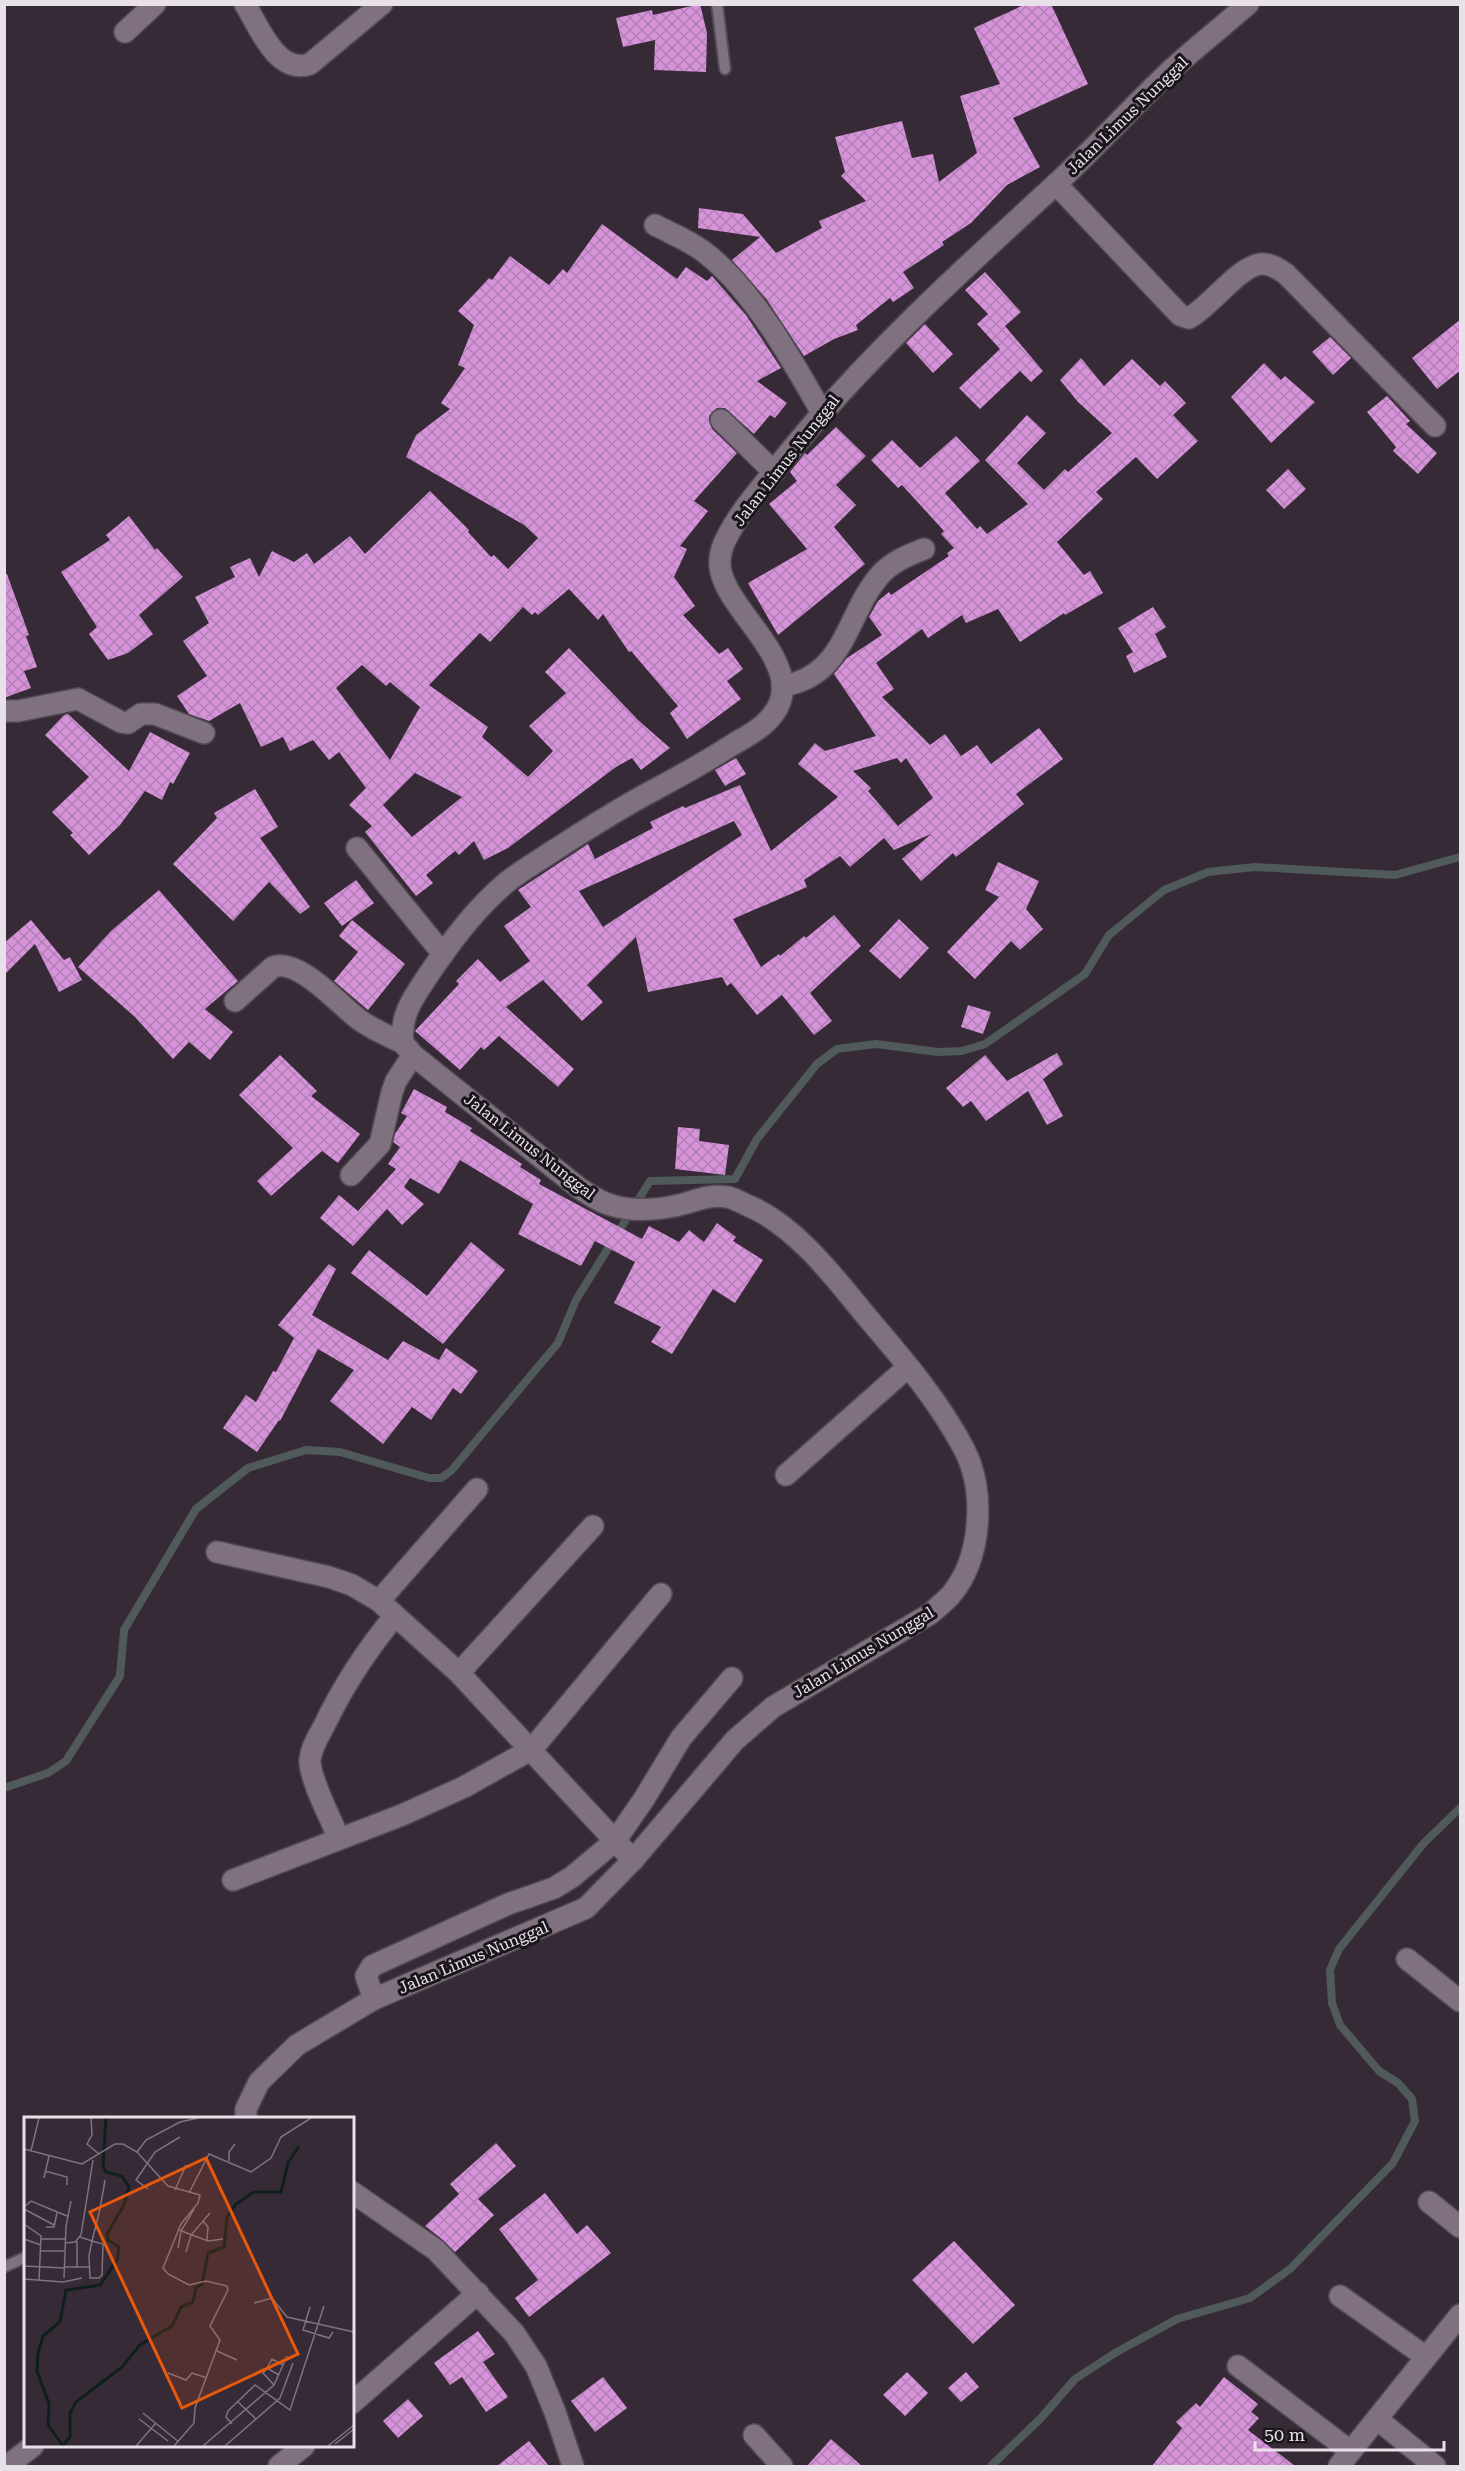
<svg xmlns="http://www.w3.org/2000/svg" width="1465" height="2471" font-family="'Roboto Serif',serif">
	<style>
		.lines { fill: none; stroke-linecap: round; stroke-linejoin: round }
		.stream { stroke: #505a5a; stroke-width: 8 }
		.building { fill: url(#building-cross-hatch); fill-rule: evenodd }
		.service-casing { stroke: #524953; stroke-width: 14 }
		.minor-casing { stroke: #524953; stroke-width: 24 }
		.service { stroke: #7f7180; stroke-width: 10 }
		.minor { stroke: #7f7180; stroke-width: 21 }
		.labels { text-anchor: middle; stroke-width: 6; stroke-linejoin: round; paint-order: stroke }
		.street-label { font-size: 16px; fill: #e9e1e9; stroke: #1a151b }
		.inset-river { fill: none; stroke: #0f201c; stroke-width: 3 }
		.inset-road { fill: none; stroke: #7e737e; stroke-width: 1.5 }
		.view { fill: #e8590c; fill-opacity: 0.15; stroke: #e8590c; stroke-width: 3 }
		.inset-edge { fill: none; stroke: #e9e1e9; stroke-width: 3 }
	</style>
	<defs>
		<pattern id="building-cross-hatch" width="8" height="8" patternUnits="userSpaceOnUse" patternTransform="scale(1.5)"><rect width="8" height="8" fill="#d693da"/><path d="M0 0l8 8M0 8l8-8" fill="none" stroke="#b27fb5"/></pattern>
	</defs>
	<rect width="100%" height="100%" fill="#362a37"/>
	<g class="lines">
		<g class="stream">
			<path d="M4,1788l44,-15 18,-12 54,-85 4,-46 72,-121 52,-41 58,-18 34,2 89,26h12l10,-7 107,-128 18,-43 74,-119 85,-2 22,-40 60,-75 20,-15 39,-5 62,8 24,-1 23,-7 100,-70 24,-39 55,-45 44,-18 47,-5 140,8 65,-18"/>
			<path d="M991,2466l50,-48 34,-39 40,-26 62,-34 73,-21 40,-29 103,-106 22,-42 -3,-22 -14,-16 -19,-12 -39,-46 -8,-22 -2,-33 9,-21 84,-105 37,-36"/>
		</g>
	</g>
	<g class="building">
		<path d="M700,4l7,29 -1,39 -52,-2 1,-30 -32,7 -7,-29 36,-8 1,5z"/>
		<path d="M1026,4h25l37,80 -75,34 27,49 -33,18 -36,38 -29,19 2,3 -41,27 11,16 -21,14 -3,-4 -34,27 2,5 -24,9 -30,17 -37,-56 -35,-40 28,-23 -62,-9 1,-20 44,6 33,39 46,-25 -3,-7 47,-20 -25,-25 4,-4 -10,-35 67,-16 10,37 21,-4 6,28 38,-29 -17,-57 40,-12 -26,-56z"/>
		<path d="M602,224l75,55 9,-12 21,14 5,-5 34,39 35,53 -24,13 30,22 -12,15 -5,-3 -16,19 -29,-26h-8l-8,8 3,13 25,24 -43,48 14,10 -28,35 7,3 -13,28 21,29 -12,9 36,39 9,-6 15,21 -16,12 14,18 -54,40 -17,-26 8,-7 -47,-55 -2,1 -26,-38 -5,6 -29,-31 -31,26 -3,-3 -3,3 -9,-8 -33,35 -10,-9 -51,52 59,42 -6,10 46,40 25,-26 -24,-25 37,-33 -21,-21 24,-24 69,72 32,28 -29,22 -9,-12 -16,9 -108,81 -24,12 -10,-19 -15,14 -4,-4 -29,24 7,8 -17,13 -51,-64 7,-6 -23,-21 17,-17 -27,-36 -10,8 -16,-20 -23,11 -7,-14 -22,10 -21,-44 -31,18 -20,-7 -12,-18 30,-20 -24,-35 26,-18 -14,-26 40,-20 -5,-10 20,-9 9,19 13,-26 22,11 13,-9 7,11 36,-28 15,18 65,-63 39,39 -1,2 23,25 3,-2 14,14 30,-31 -14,-13 -118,-68 10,-22 34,-26 -9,-6 24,-35 -7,-3 16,-40 -16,-14 31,-33 3,2 18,-24 39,29 14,-16 4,4zM362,665l24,21 4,-4 30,25 -30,53 -54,-72zM415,773l47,24 -50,40 -29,-32z"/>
		<path d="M985,272l36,40 -16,14 38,45 -12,11 -11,-11 -40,38 -21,-21 41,-39 -23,-25 11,-10 -23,-24z"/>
		<path d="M1461,319v51l-24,19 -25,-31z"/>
		<path d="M925,324l28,30 -20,19 -27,-30z"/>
		<path d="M1330,337l21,21 -18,17 -21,-23z"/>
		<path d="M1081,358l23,28 28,-27 28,27 5,-5 21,22 -13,12 25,26 -41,38 -21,-22 -40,35 7,7 -46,43 27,33 6,-4 13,22 -38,22 -1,-2 -44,29 -22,-33 -32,14 -4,-8 -34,23 -6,-9 -46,34 18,26 -12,8 48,48 15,-11 16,22 16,-11 14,19 48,-36 24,31 -47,35 8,10 -68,53 -3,-4 -32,28 -19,-22 29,-25 -37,16 -10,-12 -34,29 -10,-11 -36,24 3,7 -74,32 28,48 18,-13 1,2 24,-20 2,2 28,-23 27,31 -51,47 22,28 -18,14 -32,-40 -25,20 -26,-32 -4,3 -5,-9 -74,15 -12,-55 -49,48 16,17 -21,19 -39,-41 -37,27 68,62 -16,18 -59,-51 -15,14 -3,-3 -21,23 -45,-39 44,-47 -3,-3 22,-22 22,23 30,-21 -26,-35 27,-19 -13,-17 70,-46 7,15 58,-31 -3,-6 33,-16 2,2 55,-23 31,66 67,-54 -40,-33 17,-21 10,8 51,-15 -42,-62 13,-16 35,-23 -13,-18 9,-16 11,-9 2,3 58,-39 -2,-3 7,-5 -13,-14 3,-3 -42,-46 -4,3 -27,-28 21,-20 28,28 36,-32 24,25 -35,32 32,36 3,-3 7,8 41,-30 -43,-44 42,-45 19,18 -29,30 27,27 21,-21 3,3 44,-39 -34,-31 -18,-22zM897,758l4,5 5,-5 27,40 -35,28 -30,-35 3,-3 -18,-17zM734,821l8,14 -139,92 -24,-36z"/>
		<path d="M1264,363l17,17 4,-4 30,26 -44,41 -40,-46z"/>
		<path d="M1387,396l23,25 -4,3 31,29 -19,21 -25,-23 3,-4 -29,-35z"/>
		<path d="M836,427l30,29 -30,29 20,20 -22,22 31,37 -87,71 -30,-52 59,-34 -38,-45 28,-23 -7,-9 15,-19 2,2z"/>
		<path d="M1288,469l18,20 -22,20 -18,-19z"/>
		<path d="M129,516l26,34 2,-2 26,29 -44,38 14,19 -25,19 -20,7 -19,-26 8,-7 -36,-55 49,-32 -4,-5z"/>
		<path d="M7,574l22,61 -3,1 11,31 -13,4 7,17 -27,10v-123z"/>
		<path d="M1153,607l13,20 -11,7 12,23 -33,16 -8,-17 7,-4 -15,-24z"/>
		<path d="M68,714l61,57 21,-39 40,21 -17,31 -3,-2 -8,18 -17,-9 -25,34 -31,30 -19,-20 3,-2 -21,-21 37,-35 -44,-42 19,-20z"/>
		<path d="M736,758l10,16 -21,12 -10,-16z"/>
		<path d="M255,789l23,38 -18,11 50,69 -10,7 -31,-32 -36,39 -60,-57 44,-46 -3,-5z"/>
		<path d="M998,862l41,19 -13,28 17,20 -23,21 -9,-9 -36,38 -28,-27 52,-55 -14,-7z"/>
		<path d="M356,880l18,23 -32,23 -18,-23z"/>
		<path d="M159,890l79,91 -33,28 28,23 -23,28 -21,-18 -16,17 -38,-42 -57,-50 33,-36z"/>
		<path d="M899,919l30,29 -29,31 -31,-28z"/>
		<path d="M31,920l33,40 6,-3 12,23 -23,12 -24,-48 -31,31v-32z"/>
		<path d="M352,920l53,44 -37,46 -34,-29 24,-29 -19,-16z"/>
		<path d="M968,1005l23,7 -8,22 -22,-7z"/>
		<path d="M1057,1053l6,11 -20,15 20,37 -16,9 -19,-34 -42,30 -15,-20 -8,6 -17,-19 39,-33 22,26z"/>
		<path d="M280,1055l37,36 -6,5 49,38 -22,29 -16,-12 -51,45 -14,-15 36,-33 -54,-53z"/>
		<path d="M414,1089l33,18 -2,5 27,16 -2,3 52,33 -2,3 21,13 -2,4 103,55 7,-13 30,16 10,-12 15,12 13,-19 19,14 -3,4 30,19 -28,43 -22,-14 -41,65 -21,-12 10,-15 -47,-24 21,-41 -40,-21 -14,25 -63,-32 15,-30 -73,-44 -21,34 -29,-16 -6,9 20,17 -22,21 -15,-16 -34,37 -33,-28 19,-23 19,16 38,-42 -8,-5 12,-17 -7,-5 2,-8 12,-18 -6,-3z"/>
		<path d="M678,1127l22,2 -1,12 30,4 -4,30 -50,-6z"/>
		<path d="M471,1242l34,28 -62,74 -92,-71 18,-23 58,46z"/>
		<path d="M329,1264l7,5 -24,46 76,45 15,-19 36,19 7,-12 32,23 -17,23 -8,-6 -22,32 -19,-13 -29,37 -53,-43 24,-31 -36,-21 -38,72 -1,-1 -22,32 -34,-24 23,-33 10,7 17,-31 3,1 18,-34 -16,-13z"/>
		<path d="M496,2143l20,23 -38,33 16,16 -39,37 -12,-12 -18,-14 34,-32 -9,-10z"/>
		<path d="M545,2193l32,41 10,-9 24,28 -82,64 -14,-19 23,-18 -39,-51z"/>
		<path d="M954,2241l61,64 -42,39 -61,-64z"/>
		<path d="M478,2331l17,23 -12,8 25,35 -22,15 -24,-35 -12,8 -16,-22z"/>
		<path d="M907,2372l21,21 -23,23 -22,-21z"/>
		<path d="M966,2372l13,15 -18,15 -13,-14z"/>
		<path d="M603,2377l24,31 -32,24 -24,-31z"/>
		<path d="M1224,2377l34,27 -7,8 8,6 -11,12 47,36h-143l30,-38 -6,-6 20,-19 4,4z"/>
		<path d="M408,2399l15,17 -25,22 -15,-17z"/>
		<path d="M831,2439l31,27h-55z"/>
		<path d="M529,2441l20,25h-52z"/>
	</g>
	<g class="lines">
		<defs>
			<g id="service">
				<path d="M717,4l8,65"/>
				<path d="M4,2267l22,-10"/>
			</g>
			<g id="minor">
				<path d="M245,4c14,23 32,71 65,60l72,-60"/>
				<path d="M125,32l30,-28"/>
				<path d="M1056,184l124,131 9,3c22,-12 48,-50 71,-54 10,-1 19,5 26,10l149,152"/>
				<path d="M655,225c17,9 38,17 53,30 46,37 85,106 114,158"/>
				<path d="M721,420l53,52"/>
				<path d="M782,686c64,-9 64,-73 99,-112 12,-13 28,-19 43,-25"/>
				<path d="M4,711h14l60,-12 43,23 7,1 13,-9h14l49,19"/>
				<path d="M357,848l86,106"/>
				<path d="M235,1001l38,-34c26,-10 68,40 88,54 13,9 27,15 42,22"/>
				<path d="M351,1175l29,-31 12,-52 4,-11 17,-26"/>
				<path d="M786,1475l122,-108"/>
				<path d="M217,1552l112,25 23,8 27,16 80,72 174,187"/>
				<path d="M379,1601l98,-112"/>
				<path d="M459,1673l134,-147"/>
				<path d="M339,1839c-7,-18 -30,-61 -29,-79 1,-12 8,-23 14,-34 19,-40 42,-75 70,-109"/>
				<path d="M233,1880l169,-65 62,-28 68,-38 129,-155"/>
				<path d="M1407,1959l53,42"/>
				<path d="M374,1999l-8,-23 6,-10 136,-62 46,-16 18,-11 43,-36 29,-42 37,-61 51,-60"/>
				<path d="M246,2118v-9l13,-27 38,-37 77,-46 212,-91 47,-48 102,-120 38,-33 157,-93c7,-6 14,-12 20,-18 32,-37 36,-105 14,-147 -25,-48 -62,-91 -97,-132 -32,-39 -71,-91 -118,-111 -7,-3 -15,-8 -22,-9 -15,-3 -30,3 -44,7 -22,6 -50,8 -72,1 -12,-3 -22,-11 -32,-17l-166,-133 -10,-12c-4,-29 13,-49 28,-72 22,-32 46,-64 76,-89 15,-12 33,-22 49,-33 33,-21 65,-42 100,-60 26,-14 51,-28 76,-44 10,-6 22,-12 31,-20 58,-50 -31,-106 -42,-153 -3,-12 0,-24 6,-35 14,-28 37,-52 56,-77 81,-101 177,-188 272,-275 40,-37 76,-77 115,-114 25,-23 52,-44 78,-67"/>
				<path d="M352,2192l84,58 78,83 22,33 19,46 18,54"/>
				<path d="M1429,2202l31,25"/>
				<path d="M1340,2296l86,61"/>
				<path d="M1238,2366l112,85"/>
				<path d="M352,2403l126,-110"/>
				<path d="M1377,2419l58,47"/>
				<path d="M754,2435l28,31"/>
				<path d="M7,2466l26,-20"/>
				<path d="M279,2466l25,-20"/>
				<path d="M1339,2466l121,-151"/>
			</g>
		</defs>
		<use href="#service" class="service-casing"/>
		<use href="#minor" class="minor-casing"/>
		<use href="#service" class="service"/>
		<use href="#minor" class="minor"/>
	</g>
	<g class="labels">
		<g class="street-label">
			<text transform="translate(1127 115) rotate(-44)" y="6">Jalan Limus Nunggal</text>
			<text transform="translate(786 460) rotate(-52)" y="6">Jalan Limus Nunggal</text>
			<text transform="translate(530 1146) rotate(38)" y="6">Jalan Limus Nunggal</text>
			<text transform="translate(863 1652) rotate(-31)" y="6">Jalan Limus Nunggal</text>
			<text transform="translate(473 1957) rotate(-23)" y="6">Jalan Limus Nunggal</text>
		</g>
	</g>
	<g transform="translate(24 2117)">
		<rect width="330" height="330" fill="#362a37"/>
		<path class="inset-river" d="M39,328l7,-8v-24l6,-11 46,-35 18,-22 32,-19 9,-19 12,-5 3,-14 6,-4 6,-31 16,-6 3,-30 9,-13 18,-12h27l7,-29 11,-17M39,329l-15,-21 1,-21 -12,-33 1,-18 5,-17 17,-14 6,-32 34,-5 17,-25 2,-13 -11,-7 -1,-6 17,-29 5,-18 -7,-11 -16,-4 -3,-7 3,-47"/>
		<path class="inset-road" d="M67,1l1,17 -5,9 12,10M0,32l58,15 33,-20h8l14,8 31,34 32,9 -2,8 -17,21 -18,44 5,6 21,11 17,-4 21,5 1,4 -18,36 10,14 -25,68 -1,15 -20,23M7,34l8,-33M113,35l9,-12 34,-18 18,-4M205,44v-9l6,-8M21,54l22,6v8M20,61l5,-22M124,72l-12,-9 19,-28 25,-15M151,73l11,-25M165,76l20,-39 42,18 20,-14 10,-21 30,-19M0,90l7,-6 36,15M0,92l30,16M179,104l5,6 -1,13M0,107l17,12 -2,45M22,110h8l3,-14M155,113l29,11 15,-2M56,120l12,4 11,3 -1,31 -3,3h-9l-1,-22 3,-15 8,-32 5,-29M0,122l17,6M17,122h24M41,126l10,-1 6,-7 12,-75M154,131l3,-17 13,-22M16,134h24M162,135l5,-17 19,-22M0,149l40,2M40,150h25M53,150v-26M40,161l2,-52 5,-25M0,162l39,3 19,-4M230,186l18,-5 15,19 67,15M286,190l-7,23 26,8 4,-6M193,234l20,9M243,251l5,-9 11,6M144,256l18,7 6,-7 15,5M250,268l-11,-12 4,-5 12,7M214,285l18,17M119,296l36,29M115,302l29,22M208,307l-6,-7 2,-6 27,-26 35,25 34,-104M311,327l19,-15M112,329l20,-23M179,329l71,-61 13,-29M201,329l55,-48 13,-35M304,329l26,-21"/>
		<path class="view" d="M182,41l92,196 -116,54 -92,-196z"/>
		<rect width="330" height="330" class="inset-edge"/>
	</g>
	<rect width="1465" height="2471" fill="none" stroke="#e9e1e9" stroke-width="12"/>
	<path d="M1255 2441v9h189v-9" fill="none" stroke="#e9e1e9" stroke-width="3"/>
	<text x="1264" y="2441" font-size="18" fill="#e9e1e9" stroke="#1a151b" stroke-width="4.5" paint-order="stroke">50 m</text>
</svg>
